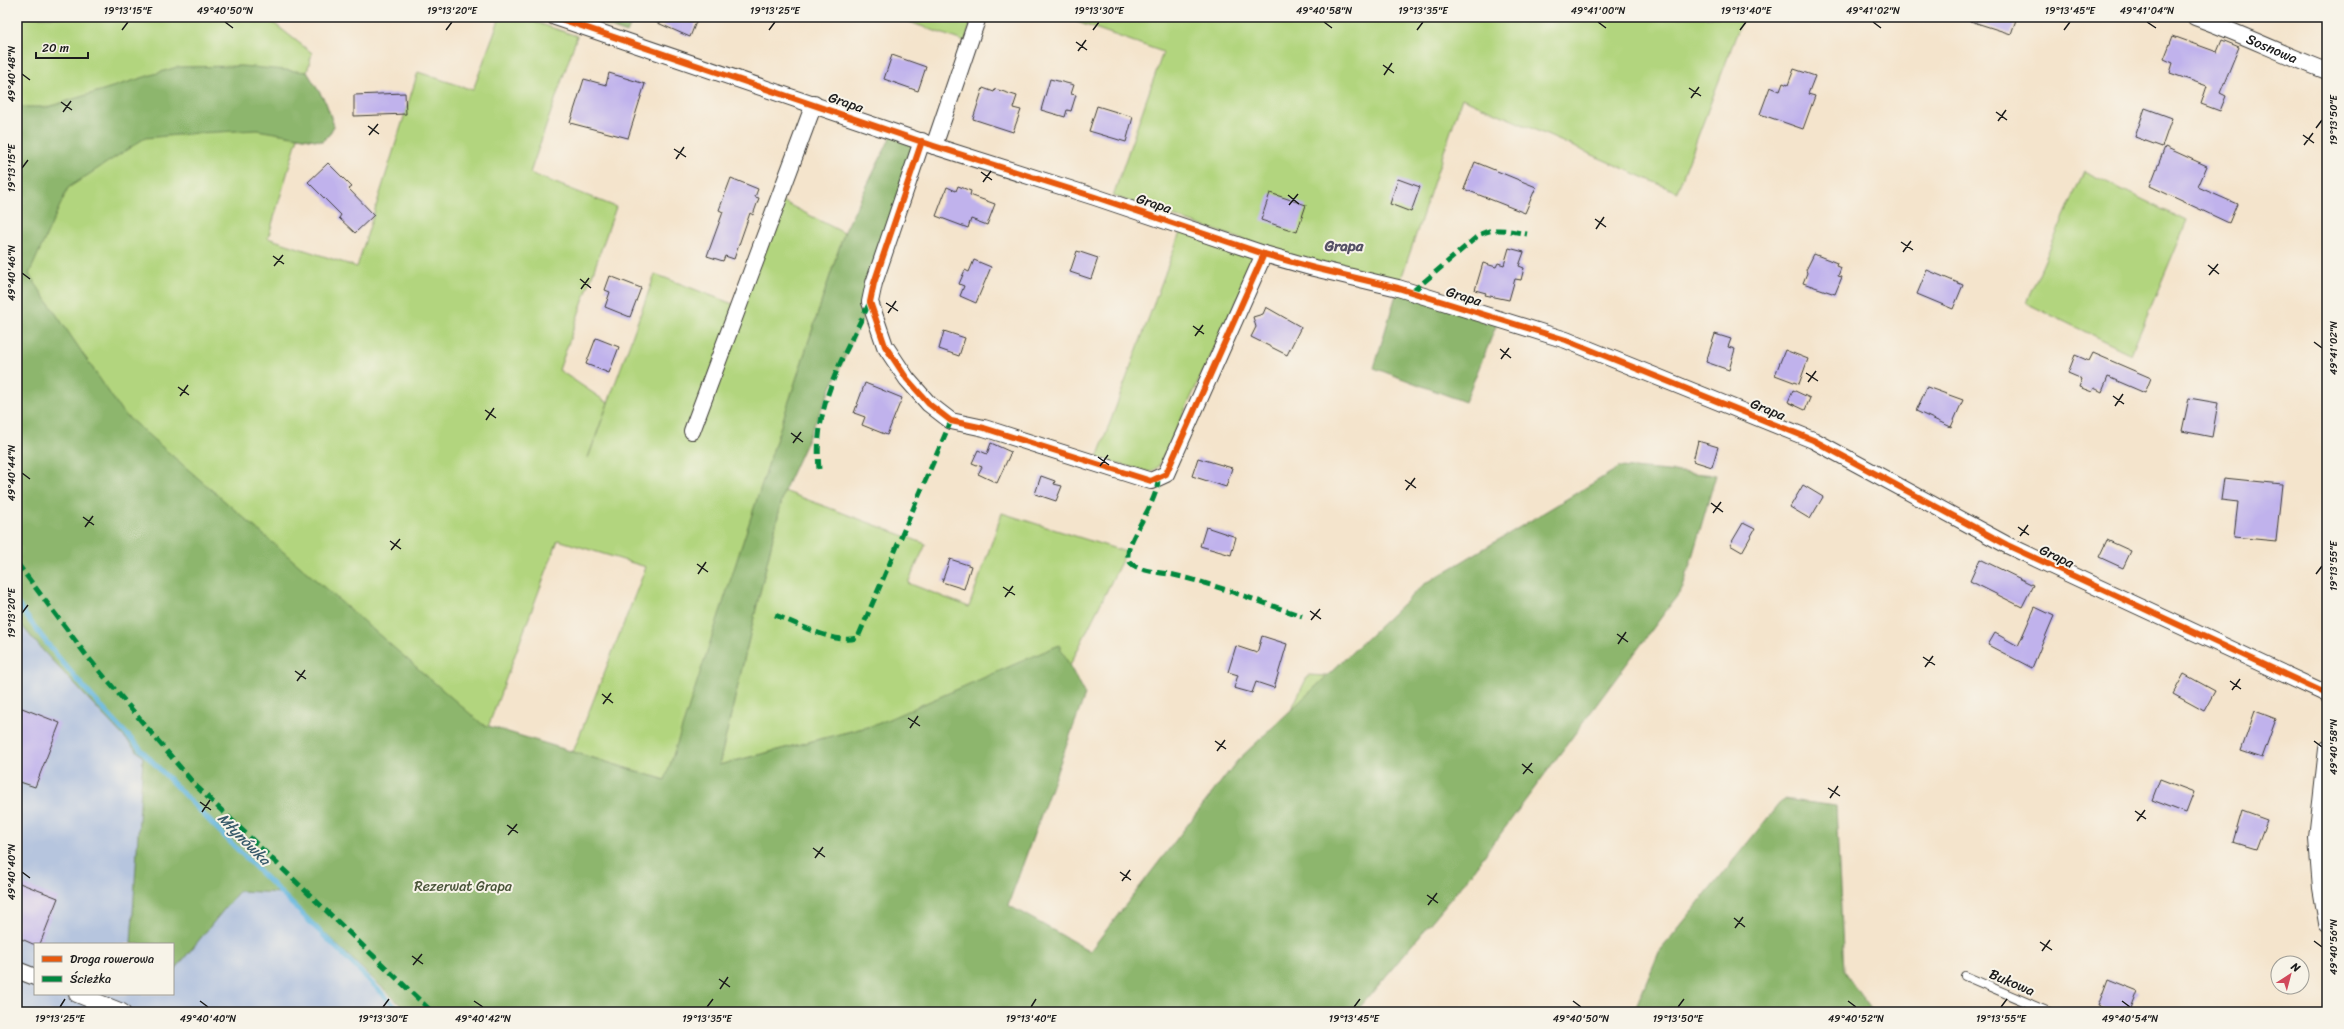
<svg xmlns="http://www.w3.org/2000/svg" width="2344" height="1029" font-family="Sriracha,sans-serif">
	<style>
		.industrial { fill: #b6c5de }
		.green { fill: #b2d57e; stroke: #67784d }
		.forest { fill: #8db66d; stroke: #546944 }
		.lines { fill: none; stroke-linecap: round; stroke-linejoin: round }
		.stream { stroke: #63b6df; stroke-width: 5 }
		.building { fill: #c0b2ec }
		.lane-casing { stroke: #3c3a36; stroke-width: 10 }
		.street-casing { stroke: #3c3a36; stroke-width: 18 }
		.lane { stroke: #fff; stroke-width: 8 }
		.street { stroke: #fff; stroke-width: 16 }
		.quiet { stroke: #00873e; stroke-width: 5; stroke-dasharray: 10 5; stroke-linecap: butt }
		.cycleway-casing { stroke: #f7f3e8; stroke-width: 8 }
		.cycleway { stroke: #e8590c; stroke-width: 6 }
		.ticks { fill: none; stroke: #1c1c1c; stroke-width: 1.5 }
		.labels { text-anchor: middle; stroke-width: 4; stroke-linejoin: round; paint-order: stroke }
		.street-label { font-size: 14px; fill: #1c1c1c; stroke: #f7f3e8 }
		.park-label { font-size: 14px; fill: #495439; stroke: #f7f3e8 }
		.neighbourhood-label { font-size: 15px; font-weight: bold; fill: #555065; stroke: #f7f3e8 }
		.water-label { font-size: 15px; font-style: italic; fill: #385a6a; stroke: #f7f3e8 }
		.neatline { fill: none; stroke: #1c1c1c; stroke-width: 1.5 }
		.ticks-label { font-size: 10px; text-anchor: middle; fill: #1c1c1c }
	</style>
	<rect width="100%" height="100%" fill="#f7f3e8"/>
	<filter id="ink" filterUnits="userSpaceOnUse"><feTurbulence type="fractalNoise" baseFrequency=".025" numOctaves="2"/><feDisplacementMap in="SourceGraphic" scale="8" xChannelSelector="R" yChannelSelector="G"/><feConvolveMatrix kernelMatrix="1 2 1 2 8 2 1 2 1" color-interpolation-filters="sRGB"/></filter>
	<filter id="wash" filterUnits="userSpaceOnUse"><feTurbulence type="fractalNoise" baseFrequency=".012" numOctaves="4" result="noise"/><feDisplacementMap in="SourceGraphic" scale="16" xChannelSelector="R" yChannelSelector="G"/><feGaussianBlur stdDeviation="0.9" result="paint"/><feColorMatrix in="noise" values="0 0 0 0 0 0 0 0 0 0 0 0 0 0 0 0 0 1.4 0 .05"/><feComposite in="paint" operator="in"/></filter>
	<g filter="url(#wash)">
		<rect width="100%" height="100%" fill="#f4e4cc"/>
		<path class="industrial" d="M17,620l28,33 98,104 -12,187h-96v50h138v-22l66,-81 43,2 119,119h-384z"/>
		<g class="green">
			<path d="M17,17h249l46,36 -5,19 19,31 8,23 -6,10 -6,5 -24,-4 -30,101 89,29 61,-195 55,18 27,-73h20l57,19 -47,137 86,34 -57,163 49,33 -20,55 67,-184 83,32 40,-107 66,34 -178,547 -93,-28 73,-185 -88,-27 -76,203 145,99 248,-117 -156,40 65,-274 142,53 -18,39 61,24 33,-94 124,39 -137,277 45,181 219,-221 55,-114 36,2 -18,335h-919l-149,-164 -241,-228v-576l3,-9z"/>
			<path d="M896,17h77l-8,25z"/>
			<path d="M1063,17h680l-66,175 -215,-94 -64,190 -85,-25 -200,-67 50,-144z"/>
			<path d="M2084,171l103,50 -56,133 -105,-51z"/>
			<path d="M1181,230l77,26 -100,211 -8,5 -53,-14z"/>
		</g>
		<g class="forest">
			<path d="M582,17h52l-7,16z"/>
			<path d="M241,66l66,6 19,31 8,23 -6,10 -6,5 -65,-11 -59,3 -53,5 -77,50 -39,86 94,139 359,311 183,56 179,-547 49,-101 29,9 -52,161 -86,189 -65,274 156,-40 184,-80 26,50 -77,210 82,46 147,-190 186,-176 197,-118 96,8 -33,113 -216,291 -111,133h-948l-126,-119 -43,-2 -66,81v-28h-42l12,-187 -98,-104 -28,-33v-513h31l129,-40z"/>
			<path d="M1398,288l101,31 -34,83 -91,-34z"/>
			<path d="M1783,799l53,7 8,165 29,41h-239l25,-60z"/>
		</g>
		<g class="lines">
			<path class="stream" d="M17,603c45,64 100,122 154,178 75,79 153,154 230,231"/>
		</g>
		<g id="blocks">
			<g class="building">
				<path d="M644,17h54l-8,20z"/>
				<path d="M1968,17h49l-6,17 -44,-14z"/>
				<path d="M2173,36l44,16 5,-12 17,7 -19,46 6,3 -6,15 -19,-7 6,-18 -37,-13 3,-10 -9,-4z"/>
				<path d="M892,55l34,12 -8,24 -34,-12z"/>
				<path d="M1794,69l21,7 -7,18 7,2 -12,33 -43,-15 10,-27 10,4 3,-8 5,2z"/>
				<path d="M609,73l36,11 -17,54 -58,-15 14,-44 22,6z"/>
				<path d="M1050,79l24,6 -3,9 5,1 -5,16 -4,-1 -2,7 -24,-7z"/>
				<path d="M983,88l11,4 1,-3 22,7 -4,12 8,2 -8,22 -40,-13z"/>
				<path d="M405,93l1,21 -52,2v-21z"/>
				<path d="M1097,106l36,11 -7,25 -37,-11z"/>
				<path d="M2145,108l27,10 -10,29 -27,-10z"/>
				<path d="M2165,147l42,19 -9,21 39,17 -8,19 -79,-37z"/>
				<path d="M1475,162l61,25 -11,26 -61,-24z"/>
				<path d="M328,163l24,24 -3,2 25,26 -19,18 -16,-15 2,-3 -33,-33z"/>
				<path d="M731,178l27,11 -3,8 4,1 -6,17 -3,-2 -16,46 -9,-3 -2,5 -16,-5 16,-44 -4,-2z"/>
				<path d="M1398,179l22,8 -9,25 -21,-8z"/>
				<path d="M958,186l13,5 -1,4 25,9 -8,21 -16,-6 -3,9 -32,-12 11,-29 9,4z"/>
				<path d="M1270,193l36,12 -9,27 -36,-12z"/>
				<path d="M1509,248l15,4 -5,14 5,2 -3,12 -6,-1 -6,21 -24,-5 1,-2 -11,-3 8,-27 13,4 2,-4 6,2z"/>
				<path d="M1077,251l21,7 -7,21 -21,-7z"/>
				<path d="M1814,254l23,9 -1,3 5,2 -3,8 4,1 -7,17 -32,-11 4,-10 -1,-3z"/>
				<path d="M974,260l17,7 -15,36 -16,-7 4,-10 -5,-2 6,-14 4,2z"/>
				<path d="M1927,270l36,15 -10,24 -36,-15z"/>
				<path d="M610,276l31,12 -11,29 -25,-10 5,-15 -5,-2z"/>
				<path d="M1266,307l35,20 -14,28 -36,-18 5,-10 -3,-10 10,-3z"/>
				<path d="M944,331l21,7 -6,18 -20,-7z"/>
				<path d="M1715,334l16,5 -3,8 7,2 -6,21 -23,-8z"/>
				<path d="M596,338l23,9 -10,26 -23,-9z"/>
				<path d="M1785,350l23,9 -9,25 -24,-9z"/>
				<path d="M2093,353l58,25 -6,15 -37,-16 -6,15 -8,-4 -2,4 -13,-5 3,-8 -14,-6 7,-18 14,6z"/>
				<path d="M865,383l37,15 -15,37 -25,-10 3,-8 -11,-4z"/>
				<path d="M1927,387l36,13 -12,27 -35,-16z"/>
				<path d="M1793,390l17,8 -5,12 -17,-8z"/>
				<path d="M2189,398l29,5 -6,34 -30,-6z"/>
				<path d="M1698,441l20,6 -6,20 -19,-6z"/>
				<path d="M991,443l20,9 -14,31 -19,-9 4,-7 -10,-4 6,-13 9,4z"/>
				<path d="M1198,458l34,10 -6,19 -34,-11z"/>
				<path d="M1041,476l14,5 -1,3 8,2 -6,15 -21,-7z"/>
				<path d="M2224,478l58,6 -6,57 -42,-4 4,-35 -17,-2z"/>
				<path d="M1803,485l20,12 -13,22 -20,-12z"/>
				<path d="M1743,523l12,6 -13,23 -12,-7z"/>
				<path d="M1206,527l30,10 -5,18 -31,-9z"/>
				<path d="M2107,540l24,11 -8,17 -24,-11z"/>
				<path d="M950,559l21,7 -7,23 -22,-7z"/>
				<path d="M1980,559l53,26 -11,22 -52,-26z"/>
				<path d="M2035,607l19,9 -22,52 -44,-23 7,-12 23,13z"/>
				<path d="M1262,636l25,8 -13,44 -18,-6 -4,11 -18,-5 4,-13 -10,-3 8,-26 21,7z"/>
				<path d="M2184,674l31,17 -11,20 -31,-17z"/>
				<path d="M17,706l43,17 -25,64 -18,-6z"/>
				<path d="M2255,711l21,8 -14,39 -21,-7z"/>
				<path d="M2160,779l34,13 -8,21 -34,-13z"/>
				<path d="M2242,811l25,9 -11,29 -23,-7z"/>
				<path d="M17,882l41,16 -18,46h-7l-16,-7z"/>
				<path d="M2108,979l30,12 -8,21h-16l-16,-6z"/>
			</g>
		</g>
	</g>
	<g filter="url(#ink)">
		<use href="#blocks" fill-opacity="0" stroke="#3c3a36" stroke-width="1"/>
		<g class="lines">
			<defs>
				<path id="lane" d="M1965,976l84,36"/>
				<g id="street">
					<path d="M555,17l379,129 161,51 169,57 50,14 84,20 168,52 247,100 194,105 320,149"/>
					<path id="s1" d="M2195,17c45,16 87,37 132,54"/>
					<path d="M922,141l-48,142 -4,19 15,44 22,33 22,25 22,17 33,7 167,53 15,-7 98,-220"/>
					<path d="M934,146l44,-129"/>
					<path d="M692,431l122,-327"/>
					<path d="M2327,749l-10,89 4,50 6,35"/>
					<path d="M17,970l18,7"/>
					<path d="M77,994l45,18"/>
				</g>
			</defs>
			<use href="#lane" class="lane-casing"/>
			<use href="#street" class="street-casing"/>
			<use href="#lane" class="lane"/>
			<use href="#street" class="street"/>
			<g class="quiet">
				<path d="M1412,292l67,-57c16,-9 31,-4 48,-1"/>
				<path d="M819,469c-6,-64 24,-111 51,-167"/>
				<path d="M1158,478c1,24 -32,61 -30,79 2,15 34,15 46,18 43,10 86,27 128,41"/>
				<path d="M17,563l69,92 109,130 237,227"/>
				<path d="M775,615c19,7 65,32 83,22l93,-216"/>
			</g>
			<defs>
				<g id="cycleway">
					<path d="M555,17l379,129 161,51 169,57 50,14 84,20 168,52 247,100 194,105 320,149"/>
					<path d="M922,141l-48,142 -4,19 15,44 22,33 22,25 22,17 33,7 167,53 15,-7 98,-220"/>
				</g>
			</defs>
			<use href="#cycleway" class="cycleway-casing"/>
			<use href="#cycleway" class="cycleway"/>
		</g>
	</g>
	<path class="ticks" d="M225,22l8,6M1324,22l8,6M1598,22l8,6M1873,22l8,6M2147,22l9,6M122,30l6,-8M446,30l6,-8M769,30l6,-8M1093,30l6,-8M1417,30l6,-8M1740,30l6,-8M2064,30l6,-8M1076,42l11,8M1078,51l8,-11M1383,65l11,8M22,74l8,6M1384,75l8,-12M1689,88l12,8M1691,98l8,-11M61,102l11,8M63,112l8,-11M1996,112l11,8M1998,121l8,-11M368,126l11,8M2316,128l6,-8M369,135l9,-11M2303,135l11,8M2304,145l9,-12M674,149l12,8M676,159l8,-12M22,168l6,-8M981,172l11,8M983,182l8,-11M1288,195l11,9M1289,205l9,-11M1595,219l11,8M1596,229l8,-12M1901,242l12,8M1903,252l8,-11M273,256l11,8M2208,265l11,9M274,266l9,-11M22,273l8,6M2209,275l9,-11M580,279l11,9M581,289l8,-11M886,303l12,8M888,313l8,-12M1193,326l11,8M1195,336l8,-11M2314,342l8,6M1500,349l11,9M1501,359l8,-11M1806,373l12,8M1808,382l8,-11M178,387l11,8M180,396l8,-11M2113,396l11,8M2115,406l8,-12M485,410l11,8M486,420l8,-12M791,433l12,9M793,443l8,-11M1098,457l11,8M1100,466l8,-11M22,473l8,6M1405,480l11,8M1406,490l9,-12M1711,503l12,9M1713,513l8,-11M83,517l11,8M85,527l8,-11M2018,527l11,8M2020,536l8,-11M390,541l11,8M391,550l9,-11M697,564l11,8M698,574l8,-12M2316,574l6,-8M1003,587l12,8M1005,597l8,-11M1310,611l11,8M22,613l6,-8M1311,620l9,-11M1617,634l11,8M1618,644l8,-12M1923,657l12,8M1925,667l8,-11M295,671l11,8M297,681l8,-11M2230,681l11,8M2232,690l8,-11M602,694l11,9M603,704l8,-11M908,718l12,8M910,728l8,-12M1215,741l11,8M2314,741l8,6M1217,751l8,-11M1522,764l11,9M1523,774l9,-11M1828,788l12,8M1830,798l8,-12M200,802l11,8M2135,811l11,8M202,812l8,-12M2137,821l8,-11M507,825l11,8M508,835l9,-11M813,848l12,9M815,858l8,-11M22,872l8,6M1120,872l11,8M1122,881l8,-11M1427,895l11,8M1428,905l9,-12M1734,918l11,9M1735,928l8,-11M2314,941l8,6M2040,942l12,8M2042,951l8,-11M412,956l11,8M413,965l9,-11M719,979l11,8M720,989l8,-12M200,1001l8,6M474,1001l9,6M1573,1001l8,6M1848,1001l8,6M2122,1001l8,6M60,1007l5,-8M383,1007l6,-8M707,1007l6,-8M1031,1007l5,-8M1354,1007l6,-8M1678,1007l6,-8M2001,1007l6,-8"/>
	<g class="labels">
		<g class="street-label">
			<text dy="5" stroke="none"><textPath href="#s1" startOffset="83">Sosnowa</textPath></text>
			<text transform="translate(846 102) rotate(19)" y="5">Grapa</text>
			<text transform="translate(1154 203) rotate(18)" y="5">Grapa</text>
			<text transform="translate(1464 296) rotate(17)" y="5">Grapa</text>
			<text transform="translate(1768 409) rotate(22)" y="5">Grapa</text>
			<text transform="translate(2057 556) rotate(25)" y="5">Grapa</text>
			<text transform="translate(2012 982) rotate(23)" y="5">Bukowa</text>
		</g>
		<g class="park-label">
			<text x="463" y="891">Rezerwat Grapa</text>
		</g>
		<g class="neighbourhood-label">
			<text x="1344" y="251">Grapa</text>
		</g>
		<g class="water-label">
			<text transform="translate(244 839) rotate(45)" y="5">Młynówka</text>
		</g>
	</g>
	<rect width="2344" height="1029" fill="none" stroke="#f7f3e8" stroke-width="44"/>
	<rect x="34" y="943" width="140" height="52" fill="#f7f3e8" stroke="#9f9d96"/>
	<rect x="42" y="956" width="20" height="6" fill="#e8590c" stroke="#9f9d96"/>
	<text x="70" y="963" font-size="12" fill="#1c1c1c">Droga rowerowa</text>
	<rect x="42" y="976" width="20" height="6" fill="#00873e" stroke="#9f9d96"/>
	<text x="70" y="983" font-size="12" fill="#1c1c1c">Ścieżka</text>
	<g transform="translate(2290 975) rotate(36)"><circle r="19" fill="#f7f3e8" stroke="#9f9d96"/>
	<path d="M0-3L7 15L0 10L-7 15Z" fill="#d1495b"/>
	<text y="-6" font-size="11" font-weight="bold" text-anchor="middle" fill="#1c1c1c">N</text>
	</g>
	<path d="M36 52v6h52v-6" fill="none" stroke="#1c1c1c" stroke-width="2"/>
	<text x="42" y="52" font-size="12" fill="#1c1c1c" stroke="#f7f3e8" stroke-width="3" paint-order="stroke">20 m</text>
	<rect x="22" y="22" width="2300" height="985" class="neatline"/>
	<g class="ticks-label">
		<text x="128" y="14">19°13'15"E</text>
		<text x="225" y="14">49°40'50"N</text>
		<text x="452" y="14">19°13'20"E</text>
		<text x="775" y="14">19°13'25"E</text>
		<text x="1099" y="14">19°13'30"E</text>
		<text x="1324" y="14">49°40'58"N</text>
		<text x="1423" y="14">19°13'35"E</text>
		<text x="1598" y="14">49°41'00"N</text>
		<text x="1746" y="14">19°13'40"E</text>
		<text x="1873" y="14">49°41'02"N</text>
		<text x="2070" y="14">19°13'45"E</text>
		<text x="2147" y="14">49°41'04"N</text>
		<text transform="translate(11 74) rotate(-90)" y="4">49°40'48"N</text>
		<text transform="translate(2333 120) rotate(-90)" y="4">19°13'50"E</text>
		<text transform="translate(11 168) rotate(-90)" y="4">19°13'15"E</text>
		<text transform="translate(11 273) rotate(-90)" y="4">49°40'46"N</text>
		<text transform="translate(2333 348) rotate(-90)" y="4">49°41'02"N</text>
		<text transform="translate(11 473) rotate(-90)" y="4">49°40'44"N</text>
		<text transform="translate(2333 566) rotate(-90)" y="4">19°13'55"E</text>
		<text transform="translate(11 613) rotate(-90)" y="4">19°13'20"E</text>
		<text transform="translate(2333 747) rotate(-90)" y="4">49°40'58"N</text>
		<text transform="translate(11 872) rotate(-90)" y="4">49°40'40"N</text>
		<text transform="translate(2333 947) rotate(-90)" y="4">49°40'56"N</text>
		<text x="60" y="1022">19°13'25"E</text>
		<text x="208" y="1022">49°40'40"N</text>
		<text x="383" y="1022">19°13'30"E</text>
		<text x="483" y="1022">49°40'42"N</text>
		<text x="707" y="1022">19°13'35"E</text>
		<text x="1031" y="1022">19°13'40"E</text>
		<text x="1354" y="1022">19°13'45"E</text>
		<text x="1581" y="1022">49°40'50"N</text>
		<text x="1678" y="1022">19°13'50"E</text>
		<text x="1856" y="1022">49°40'52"N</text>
		<text x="2001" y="1022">19°13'55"E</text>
		<text x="2130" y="1022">49°40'54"N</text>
	</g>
</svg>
